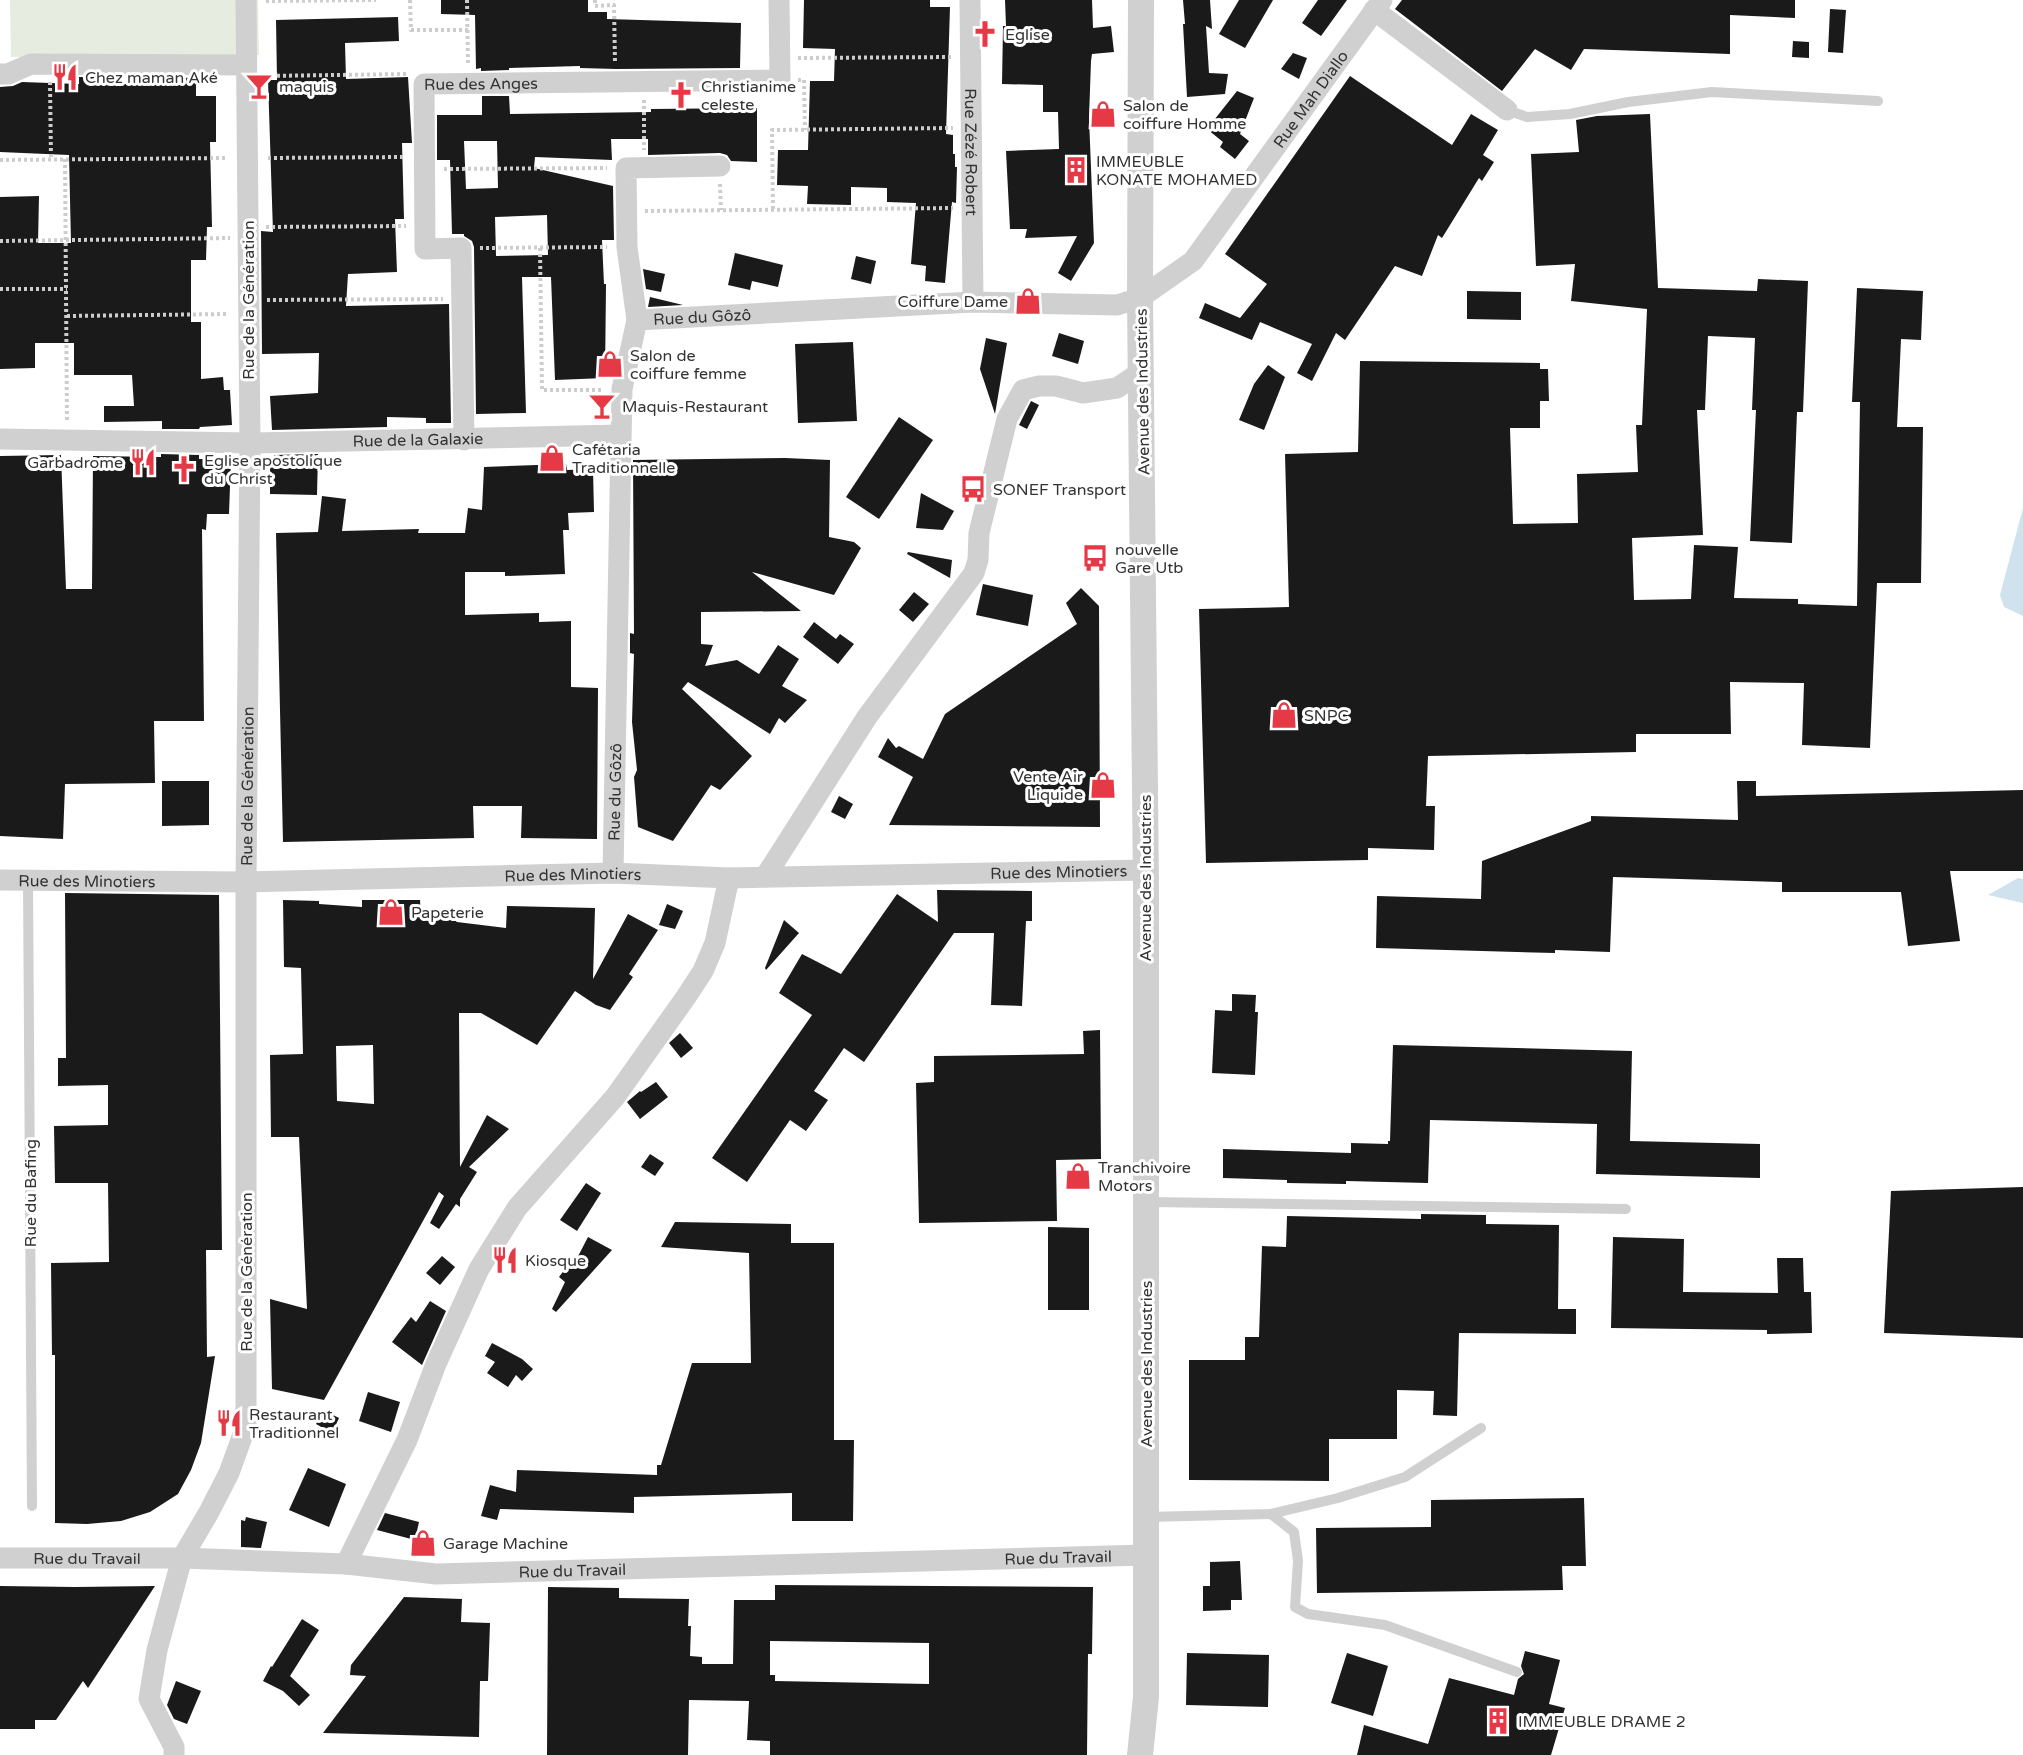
<svg xmlns="http://www.w3.org/2000/svg" width="2023" height="1755" font-family="'Varela Round',sans-serif">
	<style>
		.green { fill: #e6ecdf }
		.water { fill: #cfe2ee }
		.building { fill: #1a1a1a; fill-rule: evenodd }
		.lines { fill: none; stroke-linecap: round; stroke-linejoin: round }
		.path { stroke: #cdcdcd; stroke-width: 4; stroke-dasharray: 3 3; stroke-linecap: butt }
		.service { stroke: #d0d0d0; stroke-width: 10 }
		.minor { stroke: #d0d0d0; stroke-width: 21 }
		.tertiary { stroke: #d0d0d0; stroke-width: 26 }
		.labels { text-anchor: middle; stroke-width: 6; stroke-linejoin: round; paint-order: stroke }
		.poi-label { font-size: 16px; fill: #333; stroke: #fff; text-anchor: start }
		.street-label { font-size: 16px; fill: #333; stroke: #fff }
	</style>
	<rect width="100%" height="100%" fill="#fff"/>
	<path class="green" d="M10,0h248l1,55 -248,2z"/>
	<g class="water">
		<path d="M2023,508v108l-19,-9 -4,-12z"/>
		<path d="M2018,878l5,1v24l-35,-8z"/>
	</g>
	<g class="building">
		<path d="M441,0h147v12h19v7l134,4 -1,45 -124,1 -36,-1v-2l-71,2v2l-28,1v-3l-5,1 -1,-54 -34,-1z"/>
		<path d="M804,0h126v7h20l-4,127 7,1v19h2v13h2l-1,36 -4,-1 -7,81 -20,-2 1,-15 -15,-2 5,-61 -29,-1v-14l-36,-1v18l-44,-1 1,-18 -31,-1 1,-35h30l2,-69h24l1,-32 -32,-1z"/>
		<path d="M1005,0h87l1,28 18,-2 3,26 -22,2 -1,7 -2,57 5,125 -23,38 -13,-8 19,-37 -52,2 2,-9h-17l-4,-78 53,-2 -1,-37h-15v-27l-41,-1 1,-58h3z"/>
		<path d="M1183,0h27l2,29 -6,-3 3,47 19,1 -3,20 -38,3 -4,-73h2z"/>
		<path d="M1239,0h34l-28,48 -26,-14z"/>
		<path d="M1318,0h29l-26,36 -19,-13z"/>
		<path d="M1402,0h393v18l-65,-3v39l-146,-5 -13,21 -36,-21 -33,42 -107,-82z"/>
		<path d="M1830,9l16,1 -3,43 -15,-1z"/>
		<path d="M398,17l1,24 -54,2 1,36 62,-2 4,66h-10l2,76h-9l2,53 -49,2 -2,32 103,-2 2,119h-25v-5l-39,-1v10l-115,3 -2,-34 48,-3 1,-40 -57,1 -1,-123 12,1 -5,-152h9l-1,-60z"/>
		<path d="M1793,41l16,1v16l-17,-1z"/>
		<path d="M1293,53l14,5 -8,21 -18,-10z"/>
		<path d="M1350,76l102,69 19,-31 27,16 -15,25 11,7 -12,19 -3,-3 -37,60 -4,-3 -16,41 -27,-10 -50,74 -9,-7 -24,48 -15,-8 15,-29 -52,-22 -8,18 -53,-22 6,-15 35,15 27,-34 -42,-30z"/>
		<path d="M79,77h15v7h47v-7l55,1v18h20v46h-6l2,85h-5l-1,33h-15v62h10v57l22,-2 1,13h6l2,35 -32,2 -1,2h-37v-8l-58,1v-16h30l-2,-31h-58v-32h-39v25l-35,1v-172l39,-1 -1,47h33l-2,-88 -69,-3v-65l13,-1 9,-4 57,2z"/>
		<path d="M1237,91l17,7 -14,36 9,7 -14,18 -15,-12 3,-5 -16,-13z"/>
		<path d="M482,96h27l1,18 141,-2v-3l106,-1v54l-26,-1 -4,-6 -7,-2 -72,2v-16h-37l1,21 -77,-3 -1,11 79,18 1,54h-12l2,44h2l-1,94 -50,2 -4,-103h-29l4,136 -50,1 -2,-167 -2,-6 -8,-5v-2h-12l-2,-74h-13v-45h45zM464,141h33l1,47 -32,1zM547,215l1,40 -52,1 -1,-39z"/>
		<path d="M1650,114l8,174 99,3 1,-12 50,2 -5,131h-6l-5,131 -42,-2 6,-131h-4l3,-72 -47,-2 -3,74h-8l6,125 -71,3 2,62 57,-1 3,-54 44,2 -4,51 64,1v5l59,2 3,-204h-8l5,-114 66,3 -2,49 -20,-1 -4,88h26l-2,156h-44l-7,165 -68,-3 2,-62 -74,-1 1,52h-95v18l-208,4 -2,50h9l-1,44 -66,-2v12l-162,3 -7,-254 90,-2 -4,-153 73,-2 2,-91 180,2v6h8l1,32h-9v27h-30l3,96 65,-1 -1,-49 61,-2 -2,-47h6l5,-116 -76,-8 4,-37 -39,2 -5,-112 48,-2 -3,-32 21,-4z"/>
		<path d="M735,253l48,12 -5,22 -26,-6 -2,9 -22,-5z"/>
		<path d="M856,256l20,5 -5,23 -20,-5z"/>
		<path d="M643,269l22,5 -4,18 -15,-3z"/>
		<path d="M1467,291l54,1v28l-54,-1z"/>
		<path d="M650,297l33,8 -35,2z"/>
		<path d="M1059,333l25,8 -6,23 -26,-8z"/>
		<path d="M986,338l21,5 -12,71 -15,-45z"/>
		<path d="M853,342l4,79 -59,2 -3,-79z"/>
		<path d="M1268,365l17,12 -21,53 -25,-10 15,-36z"/>
		<path d="M1031,401l8,4 -12,24 -8,-4z"/>
		<path d="M899,417l34,23 -54,79 -33,-22z"/>
		<path d="M161,454l38,1v4h32l-2,55h-22l-1,16 -4,-1 2,192h-50l1,62 -90,1 -2,55 -63,-3v-380l61,-1 5,134h26l1,-133 68,1z"/>
		<path d="M318,454l-1,41 -47,-1v-35h4v-4z"/>
		<path d="M785,458l45,2 -1,77 25,5 7,6 -27,47 -82,-23 49,39 -100,1v32l12,1 -8,21 32,-6 22,14 19,-29 21,14 -17,27 25,14 -22,23 -6,-5 -9,16 -82,-52 -6,7 70,67 -32,34 -9,-5 -38,56 -35,-14 -4,-50 3,-7 -5,-48 2,-68 -4,-1v-20l4,1 -1,-174z"/>
		<path d="M566,464l1,6 26,-1 1,43 -26,1 1,17h-6l2,44 -60,2v-4h-40v43l74,-2v9l32,-1v66l27,1 -1,151 -76,-1 1,-32h-49l1,32 -191,4 -7,-309 42,-1 4,-36 24,3 -4,32 77,-2 -1,4h47l3,-25 14,2 2,-43z"/>
		<path d="M921,493l33,18 -11,19 -27,-2z"/>
		<path d="M908,552l44,8 -2,18 -43,-24z"/>
		<path d="M983,584l50,11 -5,31 -52,-11z"/>
		<path d="M1081,588l18,18 1,221 -211,-2 24,-48 -35,-20 10,-19 8,10 3,-2 24,13 22,-45 132,-90 -11,-21z"/>
		<path d="M914,592l15,12 -16,18 -14,-12z"/>
		<path d="M814,622l22,17 4,-5 14,10 -16,20 -35,-27z"/>
		<path d="M162,781h47v44l-47,1z"/>
		<path d="M1737,781h19v15l267,-6v81h-73l10,70 -52,5 -7,-54h-119v-10l-169,-5 -3,75 -55,-2v3l-179,-5 1,-52 104,3 1,-38 109,-40v-5l147,4z"/>
		<path d="M839,796l14,8 -8,15 -14,-7z"/>
		<path d="M937,890l95,1v30h-6l-4,85 -31,-1 3,-72h-40l-90,129 -20,-14 -30,43 14,9 -22,31 -16,-11 -43,62 -35,-24 100,-143 -33,-22 23,-39 39,20 56,-80 41,28z"/>
		<path d="M65,893l154,2 3,355h-16l1,107 8,-1 -14,87 -10,27 -13,24 -28,18 -29,9 -34,3 -32,-1v-168h-3l-1,-92 58,-1 -1,-79h-53l-1,-57 54,-1v-40l-50,1v-28h8z"/>
		<path d="M283,900l36,1v3l43,3v-7h58l1,16 29,1 7,5 49,6 1,-22 88,2 -2,71 35,-65 30,16 -29,44 4,3 -23,33 -14,-5 -21,-14 -38,54 -56,-32h-22l1,154 27,-52 22,14 -40,38 8,5 -17,27v8l-4,-3 -17,25 -9,-6 14,-27 -5,-4 -115,208 -52,-11 -2,-90 37,10 -8,-172h-28l-1,-82 33,-1 -2,-86 -17,-1zM373,1045l1,59 -37,-3 -1,-55z"/>
		<path d="M667,904l16,7 -8,18 -16,-4z"/>
		<path d="M784,920l15,13 -33,37 -1,-2z"/>
		<path d="M1232,994l24,1 -1,17h3l-3,63 -43,-2 3,-63 17,1z"/>
		<path d="M1100,1030l1,129 -45,1 1,61 -138,2 -3,-140 18,-1v-26l150,-2 -1,-23z"/>
		<path d="M680,1033l13,15 -12,10 -12,-15z"/>
		<path d="M1393,1045l239,6 -2,90 130,3v34l-164,-4 1,-50 -167,-4 -2,63 -82,-2v3l-59,-1v-3l-64,-2v-29l128,4v-10l37,1v-3h2z"/>
		<path d="M656,1082l12,15 -28,22 -13,-17 13,-11 1,1z"/>
		<path d="M650,1154l14,9 -9,13 -14,-9z"/>
		<path d="M586,1183l15,10 -24,38 -17,-11z"/>
		<path d="M2023,1187v151l-139,-5 7,-142z"/>
		<path d="M1421,1214l65,1v9l73,1 -1,84h18v25l-117,-1 -2,83 -24,-1 1,-24 -37,-1v49h-68v42l-140,-1v-120h56v-23h14l3,-91 24,1 1,-31 134,3z"/>
		<path d="M675,1222l116,2v19h43v197h20l-1,81h-61v-28l-158,4v16l-134,-4 -3,11 -16,-4 9,-31 26,7 1,-22 140,5v-10h4l31,-102h59l-2,-110 -88,-6z"/>
		<path d="M1048,1227l41,1v82h-41z"/>
		<path d="M588,1237l24,13 -56,62 -4,-3 13,-27 -6,-5 9,-12 4,3z"/>
		<path d="M1613,1237l71,2 -1,53 95,1 -1,-35h26l1,34h7l1,41 -45,1v-4l-156,-2z"/>
		<path d="M442,1256l13,11 -15,18 -14,-12z"/>
		<path d="M430,1301l16,10 -24,54 -30,-23 19,-25 5,5z"/>
		<path d="M492,1343l30,16 11,10 -11,12 -6,-6 -8,12 -21,-14 8,-11 -10,-6z"/>
		<path d="M368,1392l32,10 -9,30 -32,-11z"/>
		<path d="M323,1410l16,8 -7,15 -16,-9z"/>
		<path d="M308,1468l38,16 -17,43 -40,-17z"/>
		<path d="M1584,1498l2,68h-24l1,24 -246,3 -1,-65 115,-1v-27z"/>
		<path d="M385,1513l34,9 -4,18 -38,-10z"/>
		<path d="M246,1517l21,5 -6,26 -20,-1v-27l4,1z"/>
		<path d="M1240,1561l2,39h-11v10l-28,1v-25h7v-24z"/>
		<path d="M775,1585l318,2 -1,67h-4l-1,101h-317v-14l-23,-1 2,-39 -60,-1 -1,55h-141l1,-168 71,1v10l70,1 -1,27h3l-1,30 12,1v7h31l1,-64h41zM770,1641l159,2v41l-154,-3v-6h-5z"/>
		<path d="M0,1586l75,1 80,-1 -67,102 -5,-7 -27,39h-21v9h-35z"/>
		<path d="M404,1597l58,2 -1,23 29,1 -2,58h-8l-1,56 -156,-4 43,-57 -16,-1 1,-10z"/>
		<path d="M302,1619l17,11 -29,46 20,19 -11,11 -16,-15 -20,-10 8,-15 1,1z"/>
		<path d="M1525,1651l35,9 -11,44 16,4 -14,47h-194l7,-30 64,19 21,-66 65,17 4,-16 6,-5 -3,-8z"/>
		<path d="M1187,1653l82,2 -1,52 -82,-2z"/>
		<path d="M1347,1653l41,13 -15,50 -42,-13z"/>
		<path d="M176,1681l25,10 -14,33 -13,-5 -7,-14z"/>
	</g>
	<g class="lines">
		<g class="path">
			<path d="M410,0l1,30h57"/>
			<path d="M467,0l1,65"/>
			<path d="M595,0v6l19,-1 1,58"/>
			<path d="M266,1l110,-1"/>
			<path d="M798,58l155,-1"/>
			<path d="M265,76l143,-2"/>
			<path d="M798,80h6l1,50"/>
			<path d="M50,82l1,77"/>
			<path d="M644,100v50"/>
			<path d="M268,158l136,-1"/>
			<path d="M65,159l2,263"/>
			<path d="M0,160l227,-2"/>
			<path d="M444,169l163,-1"/>
			<path d="M720,184l1,26"/>
			<path d="M773,209l-1,-79 181,-2"/>
			<path d="M645,211l308,-3"/>
			<path d="M266,227l140,-1"/>
			<path d="M0,241l230,-3"/>
			<path d="M480,248l127,-1"/>
			<path d="M540,248l2,142h61"/>
			<path d="M0,289h67"/>
			<path d="M267,300l176,-1"/>
			<path d="M67,316l162,-2"/>
		</g>
		<g class="service">
			<path d="M1507,110l20,7 43,-3 58,-12 84,-10 166,9"/>
			<path d="M28,880l4,626"/>
			<path d="M1147,1202l479,7"/>
			<path d="M1271,1514l23,18 4,29 -3,46 13,7 77,11 132,47"/>
			<path d="M1146,1517l125,-3 67,-16 67,-21 76,-49"/>
		</g>
		<g class="minor">
			<path id="s1" d="M970,0l3,302"/>
			<path d="M1374,10l133,100"/>
			<path d="M0,74h8l23,-10 215,1"/>
			<path d="M637,320l-10,-73 -1,-79 94,-2"/>
			<path id="s2" d="M0,439l250,4 370,-8"/>
			<path id="s3" d="M464,440l-3,-192 -36,1 -1,-165 356,-4 -1,-80"/>
			<path id="s4" d="M613,873l9,-484 15,-69 336,-18 144,3 23,-7 53,-37 189,-261"/>
			<path d="M765,877l102,-160 107,-144 4,-13 1,-27 28,-114 16,-29 16,-4h17l27,7 34,-5 24,-16"/>
			<path id="s5" d="M0,880l246,2 367,-9 116,5 416,-8"/>
			<path id="s6" d="M0,1558h182l164,6 90,10 710,-19"/>
			<path d="M346,1564l61,-124 29,-76 43,-95 38,-61 98,-111 71,-100 17,-26 12,-28 14,-65"/>
			<path id="s7" d="M174,1755v-8l-25,-48 8,-49 25,-92 27,-46 20,-39 17,-47v-544l4,-439 -4,-443"/>
		</g>
		<path class="tertiary" d="M1140,1755l6,-58v-808l-6,-591 1,-298"/>
	</g>
	<defs>
		<symbol id="church-bare" viewBox="-9 -9 18 18"><path d="M-1.2-6h2.4v3.5h3.3v2.4h-3.3V6h-2.4V-.1h-3.3v-2.4h3.3Z" fill="#e63946" stroke="#fff" stroke-width="2.5" paint-order="stroke"/></symbol>
		<symbol id="restaurant-bare" viewBox="-9 -9 18 18"><path d="M-5-6h1v4h1v-4h1v4h1v-4h1v5L-1.5 .5V6h-2V.5L-5-1ZM5-6V6H3V1.5H1.5Q1.5-4 5-6Z" fill="#e63946" stroke="#fff" stroke-width="2.5" paint-order="stroke"/></symbol>
		<symbol id="bar-bare" viewBox="-9 -9 18 18"><path d="M-6-5H6L.8 .8V4.5H3.5V6h-7V4.5H-.8V.8Z" fill="#e63946" stroke="#fff" stroke-width="2.5" paint-order="stroke"/></symbol>
		<symbol id="shop-bare" viewBox="-9 -9 18 18"><path d="M-5-2.5h2.3a2.7 3.5 0 0 1 5.4 0H5L5.5 6h-11ZM-1.5-2.5h3a1.5 2.3 0 0 0-3 0Z" fill="#e63946" stroke="#fff" stroke-width="2.5" paint-order="stroke"/></symbol>
		<symbol id="building-bare" viewBox="-9 -9 18 18"><path d="M-4-6H4V6H1V3H-1V6H-4ZM-2.5-4.3h1.7v1.8h-1.7ZM.8-4.3h1.7v1.8H.8ZM-2.5-1h1.7V.8h-1.7ZM.8-1h1.7V.8H.8Z" fill="#e63946" stroke="#fff" stroke-width="2.5" paint-order="stroke"/></symbol>
		<symbol id="bus-bare" viewBox="-9 -9 18 18"><path d="M-5-6H5V4H4V6H2V4H-2V6H-4V4H-5ZM-3.5-4V0h7V-4ZM-3.5 1.2v1.5H-2V1.2ZM2 1.2v1.5H3.5V1.2Z" fill="#e63946" stroke="#fff" stroke-width="2.5" paint-order="stroke"/></symbol>
	</defs>
	<g fill-rule="evenodd">
		<use href="#church-bare" x="966" y="15" width="38" height="38"/>
		<use href="#restaurant-bare" x="46" y="58" width="38" height="38"/>
		<use href="#bar-bare" x="240" y="67" width="38" height="38"/>
		<use href="#church-bare" x="662" y="76" width="38" height="38"/>
		<use href="#shop-bare" x="1084" y="95" width="38" height="38"/>
		<use href="#building-bare" x="1057" y="151" width="38" height="38"/>
		<use href="#shop-bare" x="1009" y="282" width="38" height="38"/>
		<use href="#shop-bare" x="591" y="345" width="38" height="38"/>
		<use href="#bar-bare" x="583" y="387" width="38" height="38"/>
		<use href="#shop-bare" x="533" y="439" width="38" height="38"/>
		<use href="#restaurant-bare" x="124" y="443" width="38" height="38"/>
		<use href="#church-bare" x="165" y="450" width="38" height="38"/>
		<use href="#bus-bare" x="954" y="470" width="38" height="38"/>
		<use href="#bus-bare" x="1076" y="539" width="38" height="38"/>
		<use href="#shop-bare" x="1265" y="696" width="38" height="38"/>
		<use href="#shop-bare" x="1084" y="766" width="38" height="38"/>
		<use href="#shop-bare" x="372" y="893" width="38" height="38"/>
		<use href="#shop-bare" x="1059" y="1157" width="38" height="38"/>
		<use href="#restaurant-bare" x="486" y="1241" width="38" height="38"/>
		<use href="#restaurant-bare" x="210" y="1404" width="38" height="38"/>
		<use href="#shop-bare" x="404" y="1524" width="38" height="38"/>
		<use href="#building-bare" x="1479" y="1702" width="38" height="38"/>
	</g>
	<g class="labels">
		<g class="poi-label">
			<text x="1005" y="40">Eglise</text>
			<text x="85" y="83">Chez maman Aké</text>
			<text x="279" y="92">maquis</text>
			<text x="701" y="92">Christianime<tspan x="701" dy="18">celeste</tspan></text>
			<text x="1123" y="111">Salon de<tspan x="1123" dy="18">coiffure Homme</tspan></text>
			<text x="1096" y="167">IMMEUBLE<tspan x="1096" dy="18">KONATE MOHAMED</tspan></text>
			<text x="1008" y="307" text-anchor="end">Coiffure Dame</text>
			<text x="630" y="361">Salon de<tspan x="630" dy="18">coiffure femme</tspan></text>
			<text x="622" y="412">Maquis-Restaurant</text>
			<text x="572" y="455">Cafétaria<tspan x="572" dy="18">Traditionnelle</tspan></text>
			<text x="204" y="466">Eglise apostolique<tspan x="204" dy="18">du Christ</tspan></text>
			<text x="123" y="468" text-anchor="end">Garbadrome</text>
			<text x="993" y="495">SONEF Transport</text>
			<text x="1115" y="555">nouvelle<tspan x="1115" dy="18">Gare Utb</tspan></text>
			<text x="1304" y="721">SNPC</text>
			<text x="1083" y="782" text-anchor="end">Vente Air<tspan x="1083" dy="18">Liquide</tspan></text>
			<text x="411" y="918">Papeterie</text>
			<text x="1098" y="1173">Tranchivoire<tspan x="1098" dy="18">Motors</tspan></text>
			<text x="525" y="1266">Kiosque</text>
			<text x="249" y="1420">Restaurant<tspan x="249" dy="18">Traditionnel</tspan></text>
			<text x="443" y="1549">Garage Machine</text>
			<text x="1518" y="1727">IMMEUBLE DRAME 2</text>
		</g>
		<g class="street-label">
			<text dy="6" stroke="none"><textPath href="#s3" startOffset="450">Rue des Anges</textPath></text>
			<text dy="6" stroke="none"><textPath href="#s4" startOffset="1324">Rue Mah Diallo</textPath></text>
			<text dy="6" stroke="none"><textPath href="#s1" startOffset="152">Rue Zézé Robert</textPath></text>
			<text transform="translate(248 300) rotate(-90)" y="6">Rue de la Génération</text>
			<text dy="6" stroke="none"><textPath href="#s4" startOffset="620">Rue du Gôzô</textPath></text>
			<text transform="translate(1142 392) rotate(-91)" y="6">Avenue des Industries</text>
			<text dy="6" stroke="none"><textPath href="#s2" startOffset="418">Rue de la Galaxie</textPath></text>
			<text dy="6" stroke="none"><textPath href="#s7" startOffset="994">Rue de la Génération</textPath></text>
			<text dy="6" stroke="none"><textPath href="#s4" startOffset="81">Rue du Gôzô</textPath></text>
			<text dy="6" stroke="none"><textPath href="#s5" startOffset="1059">Rue des Minotiers</textPath></text>
			<text dy="6" stroke="none"><textPath href="#s5" startOffset="573">Rue des Minotiers</textPath></text>
			<text transform="translate(1145 878) rotate(-90)" y="6">Avenue des Industries</text>
			<text dy="6" stroke="none"><textPath href="#s5" startOffset="87">Rue des Minotiers</textPath></text>
			<text transform="translate(30 1193) rotate(-90)" y="6">Rue du Bafing</text>
			<text transform="translate(246 1272) rotate(-90)" y="6">Rue de la Génération</text>
			<text transform="translate(1146 1364) rotate(-90)" y="6">Avenue des Industries</text>
			<text dy="6" stroke="none"><textPath href="#s6" startOffset="87">Rue du Travail</textPath></text>
			<text dy="6" stroke="none"><textPath href="#s6" startOffset="1059">Rue du Travail</textPath></text>
			<text dy="6" stroke="none"><textPath href="#s6" startOffset="573">Rue du Travail</textPath></text>
		</g>
	</g>
</svg>
